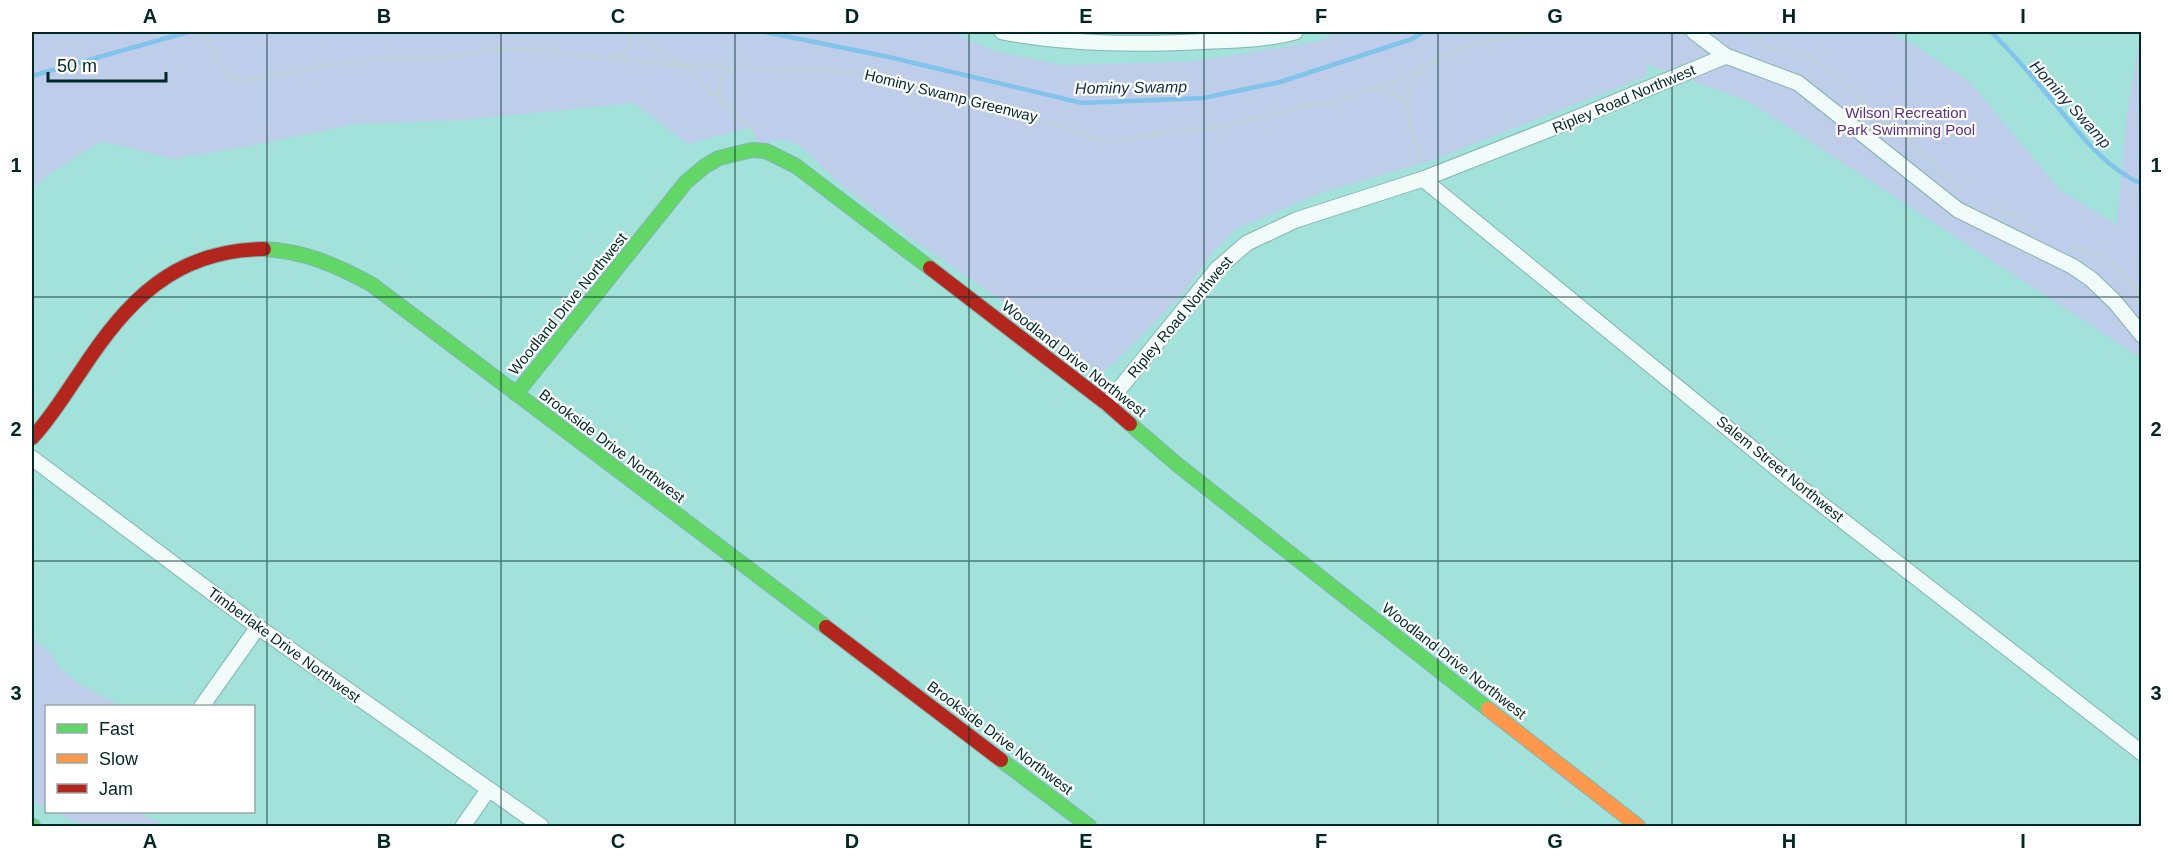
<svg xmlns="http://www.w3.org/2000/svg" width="2173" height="858" font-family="Helvetica,sans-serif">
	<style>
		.green { fill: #becde9 }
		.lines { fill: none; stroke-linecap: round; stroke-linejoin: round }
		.stream { stroke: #80c3eb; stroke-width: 4.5 }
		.street-casing { stroke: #80b5af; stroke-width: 17 }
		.fast-casing { stroke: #80b5af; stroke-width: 16 }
		.slow-casing { stroke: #80b5af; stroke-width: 16 }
		.jam-casing { stroke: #80b5af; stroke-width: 16 }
		.path { stroke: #bfd4d1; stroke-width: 3; stroke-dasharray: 4.5 3; stroke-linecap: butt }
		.street { stroke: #f1fbfa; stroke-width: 15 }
		.fast { stroke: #63d668; stroke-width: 14 }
		.slow { stroke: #ff974d; stroke-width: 14 }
		.jam { stroke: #b3261e; stroke-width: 14 }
		.grid { fill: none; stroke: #012825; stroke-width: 1.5; stroke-opacity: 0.55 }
		.labels { text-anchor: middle; stroke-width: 4.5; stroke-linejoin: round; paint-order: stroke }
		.street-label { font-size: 15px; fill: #012825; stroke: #fff }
		.park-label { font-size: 15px; fill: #5c2e84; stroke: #fff }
		.water-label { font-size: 16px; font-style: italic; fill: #0f2d45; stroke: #fff }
		.neatline { fill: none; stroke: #012825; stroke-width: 2 }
		.grid-label { font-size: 20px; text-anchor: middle; font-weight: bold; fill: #012825 }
	</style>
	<rect width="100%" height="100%" fill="#a3e2db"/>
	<g class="green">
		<path d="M32,32h919l44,19 67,14 127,-3 128,-20 21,-10h550l19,9 62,40 91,109 57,35 10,-111 14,-82v326l-393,-257 -101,-37v12l-214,84 -110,32 -87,37 -24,24 -30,42 -66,66 -15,12 -32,-22 -35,-28 -127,-88 -69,-53 -36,-35 -13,-6 -16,-1 -13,10 -9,-23 -63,17 -54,-41 -171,17 -108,4 -105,22 -78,13 -70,-18 -53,33 -17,16z"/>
		<path d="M32,638l16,13 14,19 17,14 42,22h-75v102l-14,-7z"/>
		<path d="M54,812h86l9,6 19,8h-84z"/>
	</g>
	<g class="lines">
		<g class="stream">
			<path d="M765,32l124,25 193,46 121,-5 77,-16 132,-43 11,-7"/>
			<path d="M1991,32c24,23 44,48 65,73 25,30 49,63 86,79"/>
			<path d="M32,76l156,-44"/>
		</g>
		<defs>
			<g id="street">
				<path d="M1002,32c70,13 140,13 211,9 27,-1 57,-2 82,-9"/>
				<path d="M1694,32l32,24"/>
				<path d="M1423,179l374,306 345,268"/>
				<path d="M1107,404l110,-135 30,-26 49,-23 127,-41 127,-50 176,-73 72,27 160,127 114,56 19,13 24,23 27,33"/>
				<path d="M32,458l226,169 283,199"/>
				<path d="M202,706l56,-79"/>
				<path d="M463,826l25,-36"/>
			</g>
			<g id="fast">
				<path d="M264,249c40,2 72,16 107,35l455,343"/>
				<path d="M516,394l170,-212 19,-16 14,-8 33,-8 14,1 30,15 134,102"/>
				<path d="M1130,424l49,42 309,243"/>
				<path d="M1001,760l88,66"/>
				<path d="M32,826h1"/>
			</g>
			<path id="slow" d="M1488,709l150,117"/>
			<g id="jam">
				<path d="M930,268l177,136 23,20"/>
				<path d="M32,438c19,-20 33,-44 49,-67 46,-70 93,-121 183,-122"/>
				<path d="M826,627l175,133"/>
			</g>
		</defs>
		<use href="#street" class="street-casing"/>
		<use href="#fast" class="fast-casing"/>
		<use href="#slow" class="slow-casing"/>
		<use href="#jam" class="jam-casing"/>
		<g class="path">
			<path d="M205,32l21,45 17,4 50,-10 84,-13 70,-1 63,-9 176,18 172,6 36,9 25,9 26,6 68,13 86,31 15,1 35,-6 60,-6 68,-15 30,-9 25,-3 63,-21 68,-34 68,-14 16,-1"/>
			<path d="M637,32l24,21 25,13 31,33 34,28 3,7"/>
			<path d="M1598,32h7"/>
			<path d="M1748,32l21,16 13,4h11l12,3 27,18 27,26 62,53 42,40"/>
			<path d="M613,59l10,-4 9,-13 -1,-10"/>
			<path d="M1420,70c-23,32 -7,60 0,94"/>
			<path d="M1376,89l22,7 8,8"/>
			<path d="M723,103c-7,-16 -4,-25 9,-35"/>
			<path d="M1992,208l18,6 25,15"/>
			<path d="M2072,248l32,7 38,39"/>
		</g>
		<use href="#street" class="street"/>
		<use href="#fast" class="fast"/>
		<use href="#slow" class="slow"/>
		<use href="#jam" class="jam"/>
	</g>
	<path class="grid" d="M267,32v794M501,32v794M735,32v794M969,32v794M1204,32v794M1438,32v794M1672,32v794M1906,32v794M32,297h2110M32,561h2110"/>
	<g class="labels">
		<g class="street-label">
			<text transform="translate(951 96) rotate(14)" y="5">Hominy Swamp Greenway</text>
			<text transform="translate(1624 99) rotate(-23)" y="5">Ripley Road Northwest</text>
			<text transform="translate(568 304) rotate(-51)" y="5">Woodland Drive Northwest</text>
			<text transform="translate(1180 317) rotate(-50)" y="5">Ripley Road Northwest</text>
			<text transform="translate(1074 359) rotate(38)" y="5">Woodland Drive Northwest</text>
			<text transform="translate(612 446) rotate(37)" y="5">Brookside Drive Northwest</text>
			<text transform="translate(1780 469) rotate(39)" y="5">Salem Street Northwest</text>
			<text transform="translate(284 645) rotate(36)" y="5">Timberlake Drive Northwest</text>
			<text transform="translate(1454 661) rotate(38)" y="5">Woodland Drive Northwest</text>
			<text transform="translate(1000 738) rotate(37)" y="5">Brookside Drive Northwest</text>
		</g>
		<g class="park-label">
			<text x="1906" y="118">Wilson Recreation<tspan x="1906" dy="17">Park Swimming Pool</tspan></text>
		</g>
		<g class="water-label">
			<text transform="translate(1131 87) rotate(-1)" y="6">Hominy Swamp</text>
			<text transform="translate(2071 104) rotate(48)" y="6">Hominy Swamp</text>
		</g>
	</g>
	<rect width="2173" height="858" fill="none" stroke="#ffffff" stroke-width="66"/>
	<rect x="45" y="705" width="210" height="108" fill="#ffffff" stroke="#99a9a8" stroke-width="1.5"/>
	<rect x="57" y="724" width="30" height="9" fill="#63d668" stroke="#99a9a8" stroke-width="1.5"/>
	<text x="99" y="735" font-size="18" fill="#012825">Fast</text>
	<rect x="57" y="754" width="30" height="9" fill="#ff974d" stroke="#99a9a8" stroke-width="1.5"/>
	<text x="99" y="765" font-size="18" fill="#012825">Slow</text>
	<rect x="57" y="784" width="30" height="9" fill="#b3261e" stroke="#99a9a8" stroke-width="1.5"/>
	<text x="99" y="795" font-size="18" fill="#012825">Jam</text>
	<path d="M48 72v9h118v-9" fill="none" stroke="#012825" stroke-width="3"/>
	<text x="57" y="72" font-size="18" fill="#012825" stroke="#ffffff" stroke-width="4.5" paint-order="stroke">50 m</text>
	<rect x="33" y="33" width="2107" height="792" class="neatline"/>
	<g class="grid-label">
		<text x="150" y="23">A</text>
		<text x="384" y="23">B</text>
		<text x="618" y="23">C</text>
		<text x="852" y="23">D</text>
		<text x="1086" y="23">E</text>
		<text x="1321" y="23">F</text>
		<text x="1555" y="23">G</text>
		<text x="1789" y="23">H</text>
		<text x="2023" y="23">I</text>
		<text x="16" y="172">1</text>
		<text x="2156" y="172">1</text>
		<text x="16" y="436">2</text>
		<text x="2156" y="436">2</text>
		<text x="16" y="700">3</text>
		<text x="2156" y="700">3</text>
		<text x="150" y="848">A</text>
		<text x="384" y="848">B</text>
		<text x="618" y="848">C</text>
		<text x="852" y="848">D</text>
		<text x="1086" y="848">E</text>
		<text x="1321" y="848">F</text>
		<text x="1555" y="848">G</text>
		<text x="1789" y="848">H</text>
		<text x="2023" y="848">I</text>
	</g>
</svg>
